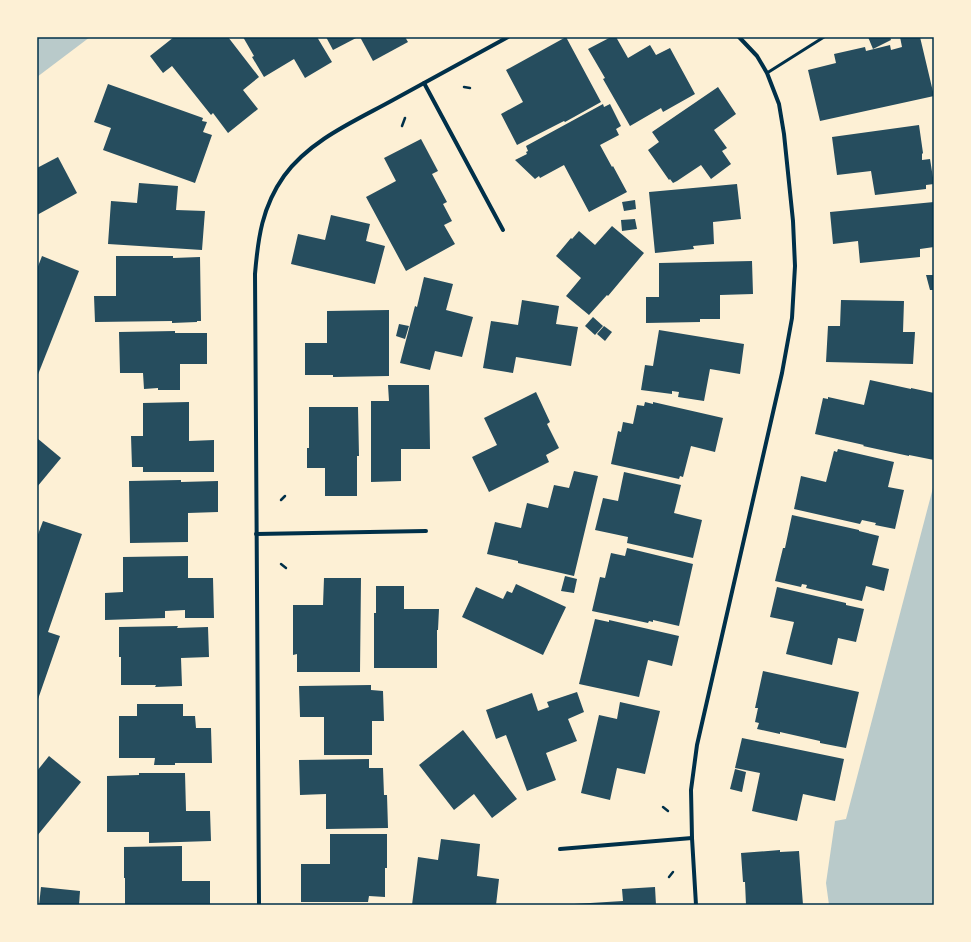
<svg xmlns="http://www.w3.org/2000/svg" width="971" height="942" font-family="'Space Grotesk',sans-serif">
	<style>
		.green { fill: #b9caca }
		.building { fill: #264d5e }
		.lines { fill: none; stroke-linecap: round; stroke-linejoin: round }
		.path { stroke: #003049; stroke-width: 2.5 }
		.service { stroke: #003049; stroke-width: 3 }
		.minor { stroke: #003049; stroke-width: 4 }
		.neatline { fill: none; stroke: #003049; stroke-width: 1.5 }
	</style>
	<rect width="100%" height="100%" fill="#fdf0d5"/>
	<g class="green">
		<path d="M37,37h53l-53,40z"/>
		<path d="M934,484v421h-105l-3,-22 9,-62 11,-2z"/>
	</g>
	<g class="building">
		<path d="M174,37h54l31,40 -16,13 15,19 -30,24 -15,-20 -2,2 -39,-49 -9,7 -13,-17z"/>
		<path d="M243,37h74l15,25 -27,16 -11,-19 -30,18 -12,-20 2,-1z"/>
		<path d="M326,37h32l-25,13z"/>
		<path d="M360,37h45l3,5 -35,19z"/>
		<path d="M566,37l35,65 -36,20 -1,-1 -47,24 -16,-31 22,-12 -17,-32z"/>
		<path d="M611,37h5l12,21 22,-13 6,10 14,-7 25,46 -32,18 -2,-4 -31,18 -27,-47 2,-1 -17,-29z"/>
		<path d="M868,37h22l1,3 -18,9z"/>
		<path d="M900,37h20l14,59 -114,25 -12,-51 28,-7 -2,-9 31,-7 1,4 24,-6 1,5 11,-3z"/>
		<path d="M108,84l95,34 -1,3 5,1 -4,10 9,3 -17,48 -92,-33 8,-22 -17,-6z"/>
		<path d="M718,87l18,27 -22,16 13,18 -5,3 9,13 -20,15 -10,-14 -24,16 -4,2 -3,-4 -1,1 -21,-30 11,-8 -7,-10z"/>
		<path d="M603,104l1,3 6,-3 11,22 -5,3 3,6 -19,10 12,22 1,-1 14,26 -38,20 -25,-47 -24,13 -1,-2 -4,3 -20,-19 12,-6 -1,-2 2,-1 -2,-5z"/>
		<path d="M919,125l4,28 -1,1v6l8,-1 4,25 -8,1v4l-51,6 -4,-24 -34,4 -5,-38z"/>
		<path d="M421,139l17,32 -6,3 15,28 -4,2 9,17 -8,4 11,19 -49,27 -40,-74 30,-16 -12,-23z"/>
		<path d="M58,157l19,36 -40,22v-47z"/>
		<path d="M139,183l39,3 -2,24 29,1 -3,39 -94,-6 3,-43 26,2z"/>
		<path d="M737,184l4,35 -28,3 1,22 -21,2 1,3 -39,4 -6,-61z"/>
		<path d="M635,200l1,9 -12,2 -2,-9z"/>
		<path d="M934,202v45l-14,2v8l-60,6 -2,-22 -25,3 -3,-32z"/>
		<path d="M331,215l39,9 -4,17 19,5 -10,38 -84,-20 7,-30 27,6z"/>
		<path d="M635,219l2,10 -15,2 -1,-11z"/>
		<path d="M612,226l32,27 -36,43 -1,-1 -18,20 -23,-19 15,-18 -25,-22 15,-18 1,1 7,-8 16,14z"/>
		<path d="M42,256l37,15 -42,106v-108z"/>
		<path d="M116,256h57v2l27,-1 1,64h-4v1l-25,1v-2l-77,1 -1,-26h22z"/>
		<path d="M752,261l1,33 -33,1v24h-20v3l-54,1v-26h13v-34z"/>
		<path d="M926,275h8v15h-4z"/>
		<path d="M424,277l29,7 -7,26 27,7 -11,40 -27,-6 -5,19 -30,-7 15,-57 2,1z"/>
		<path d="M522,300l37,6 -3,18 22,3 -7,39 -55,-9 -3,16 -30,-5 8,-47 27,4z"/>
		<path d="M841,300l63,1 -1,31h12l-2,32 -87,-2 2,-36h12z"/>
		<path d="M389,310v66l-56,1v-2h-28v-32h22v-32z"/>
		<path d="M593,317l10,9 -8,9 -10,-9z"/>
		<path d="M399,324l10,2 -4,13 -9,-3z"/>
		<path d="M604,326l8,6 -7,9 -8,-7z"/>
		<path d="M659,330l85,14 -4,30 -30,-5 -6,32 -26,-4 1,-5 -7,-1v3l-31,-4 4,-25 8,1z"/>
		<path d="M175,331v2h32v31h-27v26h-22v-2l-14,1 -1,-16h-23l-1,-41z"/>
		<path d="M870,380l41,9v-1l23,5v67l-25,-5v1l-46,-10 1,-1 -49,-11 8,-36 5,1v-2l36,8z"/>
		<path d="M388,385h41l1,64h-29v32l-30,1v-81h18z"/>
		<path d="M536,392l14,30 -3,2 12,24 -13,7 3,7 -60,30 -17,-35 25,-12 -13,-27z"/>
		<path d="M189,402v39l25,-1v32h-71v-5h-11l-1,-31h12v-33z"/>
		<path d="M645,402l8,2v-2l70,16 -8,34 -24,-6 -8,31 -3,-1 -1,3 -68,-15 7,-33 3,1 2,-10 10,2 4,-19 7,1z"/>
		<path d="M309,407h49l1,49h-2v40h-32v-28h-18v-20h2z"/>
		<path d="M37,438l24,20 -24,29z"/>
		<path d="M838,449l56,13 -6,25 16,3 -9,39 -20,-4 1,-2 -14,-3 -2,4 -66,-15 7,-33 25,6 8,-31 3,1z"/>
		<path d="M574,471l24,5 -24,100 -56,-13v-2l-31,-7 8,-32 26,6 6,-25 21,5 6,-23 15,3z"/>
		<path d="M624,472l57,13 -7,28 28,7 -9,38 -66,-15 1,-6 -33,-7 8,-32 15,3z"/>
		<path d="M181,480v2l37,-1v31l-30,1v29l-58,1 -1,-62z"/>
		<path d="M792,515l67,15v1l20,5 -7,29 17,4 -5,22 -18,-5 -4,15 -56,-13 1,-3 -5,-1 -1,3 -26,-6 8,-33h2z"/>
		<path d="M43,521l39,13 -34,98 12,4 -23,66v-165z"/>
		<path d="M627,548l66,16 -14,62 -26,-6v2l-4,-1 -1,2 -56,-12 8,-34 5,1 6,-25 14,3z"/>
		<path d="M188,556v22h25l1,40h-29v-8l-20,1v7l-60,2v-27l18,-1v-35z"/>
		<path d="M565,576l12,3 -3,14 -13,-2z"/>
		<path d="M324,578h37l-1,94h-63v-18l-4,1v-50h30z"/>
		<path d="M516,584l50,23 -23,48 -81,-38 14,-30 27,12 4,-8 5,2z"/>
		<path d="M376,586h28v23h35l-1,21h-1v38h-63v-55h2z"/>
		<path d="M777,587l69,16v2l18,4 -8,33 -18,-4 -6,27 -46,-11 8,-32 -24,-5z"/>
		<path d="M595,619l14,3v-2l70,16 -7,30 -24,-6 -9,37 -60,-13z"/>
		<path d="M178,626l-1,2 31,-1 1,30 -28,1 1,28 -27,1 1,-2h-35v-28h-2v-30z"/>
		<path d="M763,671l96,21 -13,56 -26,-5v-2l-40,-9v2l-23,-5 2,-6 -4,-1 3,-14h-3z"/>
		<path d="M371,685v5l12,1 1,30h-12v34h-48v-38h-24l-1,-31z"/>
		<path d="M577,692l7,20 -16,7 9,22 -31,12 10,27 -29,11 -21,-56 -10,4 -10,-29 46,-17 6,18 11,-4 -2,-5z"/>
		<path d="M620,702l40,9 -15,63 -28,-6 -7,32 -29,-7 18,-78 18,4z"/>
		<path d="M137,704h46v12h12l1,12h15l1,35h-37v2h-21l1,-7h-36v-42h18z"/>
		<path d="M463,730l54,69 -25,19 -18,-24 -20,16 -35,-45z"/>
		<path d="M742,738l102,21 -9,42 -32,-7 -6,27 -45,-10 8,-38 -25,-5z"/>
		<path d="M49,756l32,26 -44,54v-65z"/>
		<path d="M369,759v9h14l1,27h3l1,33 -62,1v-35l-26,1 -1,-35z"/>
		<path d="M735,769l11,3 -4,20 -12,-3z"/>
		<path d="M139,773h46l1,38h24l1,30 -62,2v-11h-42v-56l32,-1z"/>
		<path d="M330,834h57v34h-2v29l-16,-1 -1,6h-67v-38h29z"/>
		<path d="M441,839l39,5 -3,32 22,3 -3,26h-84l6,-48 20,3z"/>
		<path d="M182,846v35h28v24h-85v-27h-1v-31z"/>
		<path d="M780,850v2l19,-1 4,54h-57l-1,-23h-2l-2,-29z"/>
		<path d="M41,887l39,4 -1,14h-40z"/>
		<path d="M655,887l1,18h-82v-1l49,-3 -1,-12z"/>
	</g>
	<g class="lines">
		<g class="path">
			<path d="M464,87l6,1"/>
			<path d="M402,126l3,-8"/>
			<path d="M281,500l4,-4"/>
			<path d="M281,564l5,4"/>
			<path d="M663,807l5,4"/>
			<path d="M669,877l4,-5"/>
		</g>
		<path class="service" d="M767,73l57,-36"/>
		<g class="minor">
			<path d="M424,83l79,147"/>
			<path d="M256,534l170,-3"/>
			<path d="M560,849l132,-11"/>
			<path d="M259,905l-4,-631c3,-36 7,-67 29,-98 26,-36 71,-55 109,-76 38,-21 76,-42 115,-63"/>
			<path d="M696,905l-4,-67 -1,-48 6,-45 85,-372 10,-55 3,-52 -2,-45 -9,-87 -5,-30 -12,-31 -10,-17 -18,-19"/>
		</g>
	</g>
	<rect width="971" height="942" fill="none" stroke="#fdf0d5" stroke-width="76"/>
	<rect x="38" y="38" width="895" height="866" class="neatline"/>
</svg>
